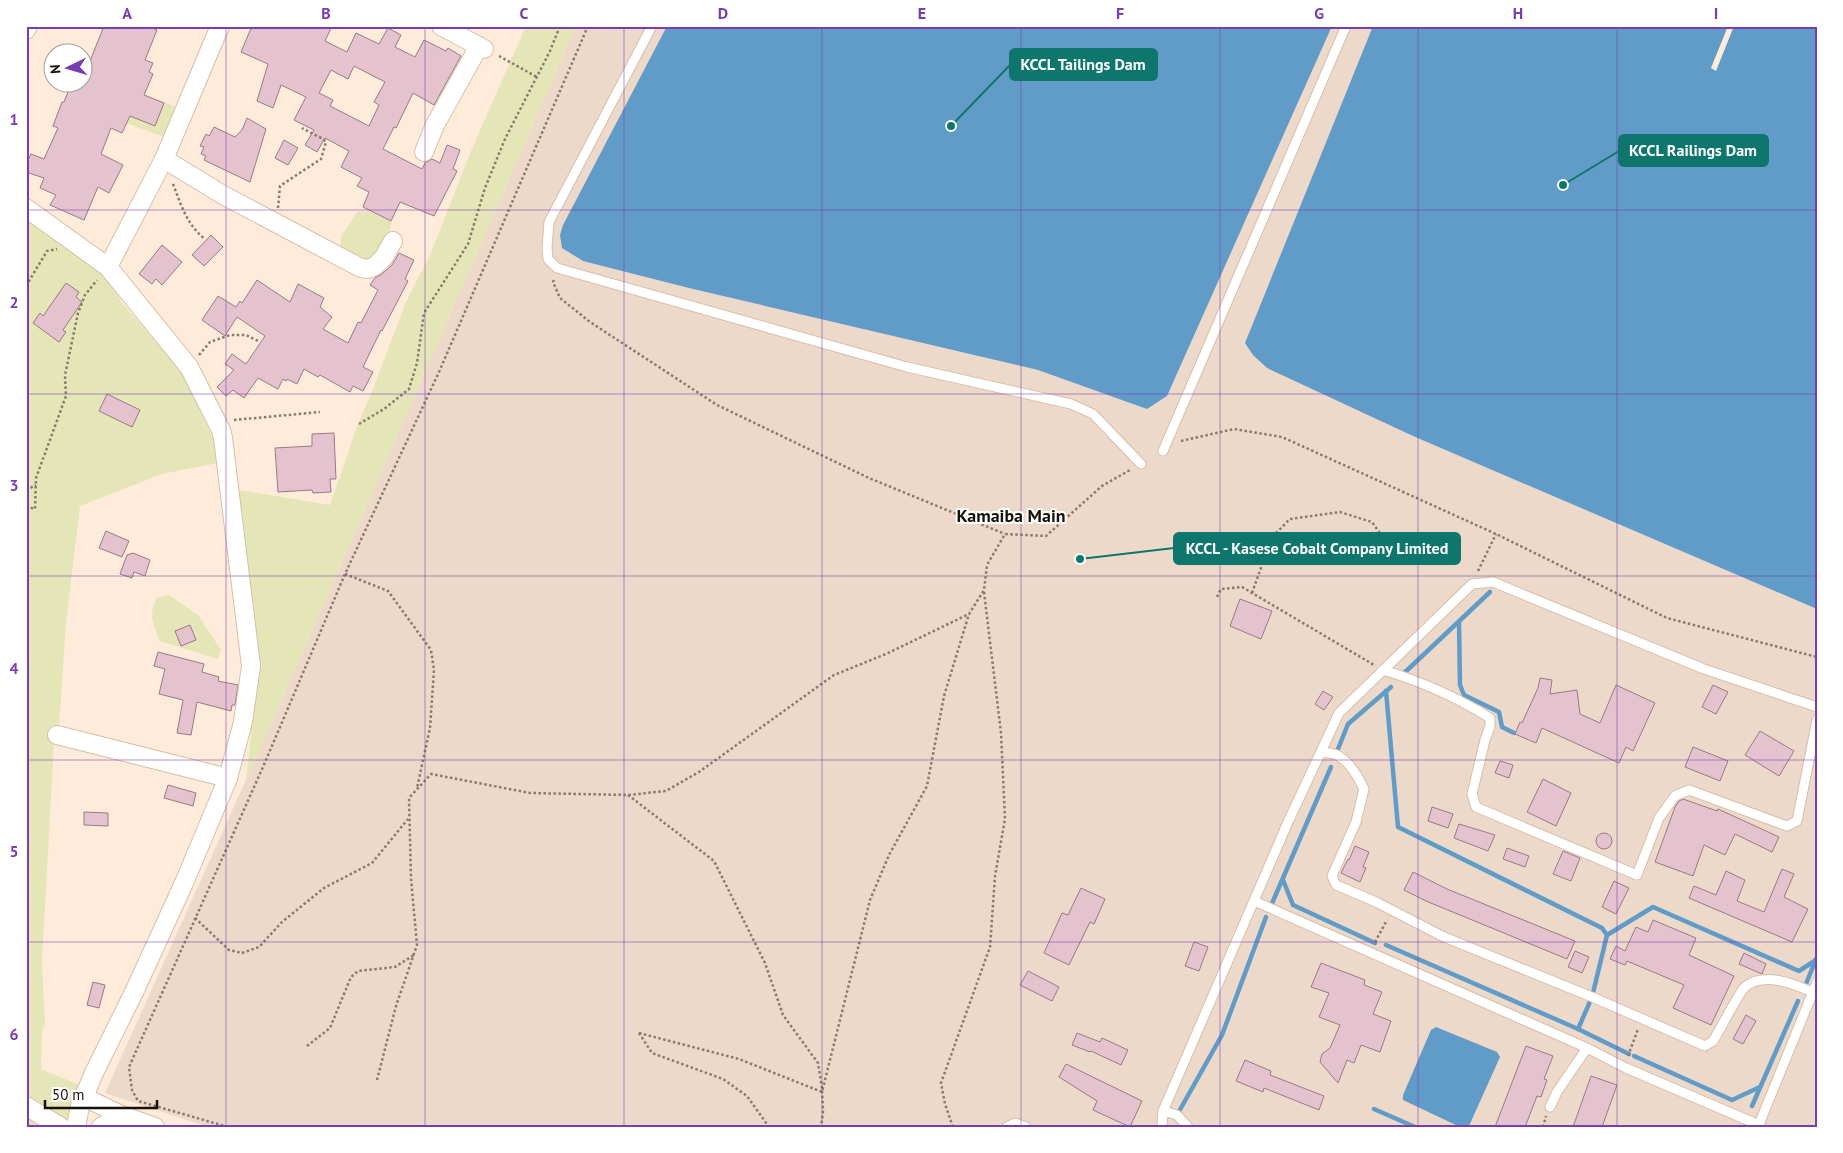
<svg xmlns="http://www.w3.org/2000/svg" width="1843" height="1153" font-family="'PT Sans',sans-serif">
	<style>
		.industrial { fill: #edd9ca }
		.green { fill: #e4e6b8 }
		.water { fill: #619bc7 }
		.pier { fill: #ffebd9 }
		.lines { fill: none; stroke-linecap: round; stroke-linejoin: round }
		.stream { stroke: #619bc7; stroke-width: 4.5 }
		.building { fill: #e4c3ce; stroke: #997a85; fill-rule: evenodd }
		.lane-casing { stroke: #d7bfa9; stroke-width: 11 }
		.street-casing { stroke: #d7bfa9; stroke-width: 20 }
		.path { stroke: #887a6d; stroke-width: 2.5; stroke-dasharray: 2.5 2.5; stroke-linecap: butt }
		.lane { stroke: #fff; stroke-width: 9 }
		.street { stroke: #fff; stroke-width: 18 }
		.grid { fill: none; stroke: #783db3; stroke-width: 1; stroke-opacity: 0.55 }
		.labels { text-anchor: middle; stroke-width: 4; stroke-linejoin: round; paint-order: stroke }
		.quarter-label { font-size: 18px; font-weight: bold; fill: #191109; stroke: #fff }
		.leader { fill: none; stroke: #0f766e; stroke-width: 2 }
		.callout-dot { fill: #0f766e; stroke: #fff; stroke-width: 2 }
		.callout { fill: #0f766e; stroke: #0f766e; stroke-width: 2 }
		.callout-label { font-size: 16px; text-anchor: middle; font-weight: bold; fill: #fff }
		.neatline { fill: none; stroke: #783db3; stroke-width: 2 }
		.grid-label { font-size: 16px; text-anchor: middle; font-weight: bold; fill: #783db3 }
	</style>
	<rect width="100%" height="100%" fill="#ffebd9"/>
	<path class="industrial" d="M576,26h1241v1096l-3,5h-1606l-103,-34 162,-360z"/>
	<g class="green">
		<path d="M526,26h50l-330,755 5,-46 1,-74 -14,-171 92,15 28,-81 13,-30 35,-92 24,-47 41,-104z"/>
		<path d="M104,78l75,30 -12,30 -77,-28z"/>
		<path d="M369,211l23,11 -8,27 -10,10 -14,4 -20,-8 1,-18 16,-25z"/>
		<path d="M26,213l81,65 14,24 60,68 33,70 4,23 -56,11 -82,32 -14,117 -7,104 -5,16 -12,218 3,64 -3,6 -1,38 46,19 -7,17 8,22h-62v-592l2,-13 -2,-1z"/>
		<path d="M169,595l29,20 23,35 -3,9 -58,-18c-7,-18 -12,-26 -3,-43z"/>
	</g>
	<g class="water">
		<path d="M667,26h665l-165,370 -20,13 -109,-39 -349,-82 -106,-27 -21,-13 -2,-13 3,-10z"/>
		<path d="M1373,26h444v583l-404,-173 -146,-68 -14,-13 -8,-12z"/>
		<path d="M1436,1027l61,25 3,5 -31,69 -9,1 -57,-27v-5l28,-65z"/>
	</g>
	<path class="pier" d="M1728,26h6l-18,45 -5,-3z"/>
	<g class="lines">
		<g class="stream">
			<path d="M1459,622l1,63 4,10 35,17 3,15 12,6"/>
			<path d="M1402,675l88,-83"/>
			<path d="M1386,691l12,136 204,101 5,7 -15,62 -14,32"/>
			<path d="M1336,754l12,-30 43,-37"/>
			<path d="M1283,880l10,25 82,38"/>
			<path d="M1270,908l61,-141"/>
			<path d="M1607,935l46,-28 146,64 17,-11"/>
			<path d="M1386,945l192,84 51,25"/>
			<path d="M1804,989l12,-30"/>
			<path d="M1634,1056l98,44 28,-13"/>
			<path d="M1752,1106l46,-105"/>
			<path d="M1374,1109l41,18"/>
			<path d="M1177,1115l45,-80 44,-118"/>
			<path d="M1745,1127l3,-7"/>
		</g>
	</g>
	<g class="building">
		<path d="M104,26h44l9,4 -12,30 8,3 -4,9 4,2 -9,21 20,8 -9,23 -25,-10 -8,17 -11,-5 -10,26 22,11 -14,28 -11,-6 -14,33 -34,-15 6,-10 -16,-7 4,-10 -18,-6v-7l5,-11 13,5 14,-31 -5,-2 9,-24h2l8,-20h10v-24l8,3z"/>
		<path d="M252,26h80l-7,15 22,11 9,-19 23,11 9,-16 13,7 -6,12 20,10 9,-17 22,11 2,-3 13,8 -27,49 -21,-12 -17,35 -2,-1 -11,22 39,20 3,-6 7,-4 8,4 7,-18 13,5 -7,19 4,2 -23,45 -34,-14 -9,19 -28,-14 6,-15 -12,-6 5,-8 -21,-11 8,-16 -24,-13 -8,14 -12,-7 9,-15 -20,-10 12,-23 -25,-12 -8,23 -16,-7 11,-37 -27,-12zM354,66l31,16 -11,20 5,3 -10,21 -39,-20 3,-6 -14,-7 12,-23 17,9z"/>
		<path d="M247,118l19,11 -16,53 -46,-22 2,-4 -5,-2 3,-7 -4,-1 6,-12 3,2 5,-9 21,10 7,-7z"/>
		<path d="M284,140l14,8 -10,17 -13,-7z"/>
		<path d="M211,235l12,12 -19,19 -12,-11z"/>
		<path d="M162,245l20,17 -20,23 -6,-6 -4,5 -13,-10z"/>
		<path d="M399,253l15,7 -9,19 3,2 -26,50 -1,-1 -18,37 10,5 -10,19 -10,-5 -3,6 -30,-17 -2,2 -14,-8 -7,15 -10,-5 -1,2 -3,-2 -5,10 -20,-11 -14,20 -11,-8 -7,6 -9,-9 17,-17 -9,-6 7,-10 14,10 19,-28 -28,-19 -12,19 -23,-16 16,-24 18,11 4,-6 2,2 15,-23 33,22 8,-18 26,14 -4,9 12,10 -9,12 25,14 10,-21 3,1 17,-33 -8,-5 5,-7 7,-4 10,-9z"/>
		<path d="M66,283l13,9 -3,5 6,5 -19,28 3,2 -7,10 -26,-19 7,-10 3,3z"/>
		<path d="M107,394l33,16 -8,17 -33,-16z"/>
		<path d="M334,433l2,46h-6l1,13 -18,1 -1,-3 -34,2 -3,-44 37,-2v-12z"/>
		<path d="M106,531l23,10 -7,16 -23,-9z"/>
		<path d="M133,553l17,7 -5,16 -11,-4 -2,6 -12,-4 7,-19z"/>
		<path d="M1240,599l32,12 -11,28 -31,-13z"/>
		<path d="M190,625l6,15 -15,6 -6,-15z"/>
		<path d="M158,652l46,12 -2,8 17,5 -1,4 20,4 -3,20h-3l-1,6 -34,-9 -6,33 -14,-2 6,-33 -24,-6 6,-25 -11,-3z"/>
		<path d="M1540,678l12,2 -2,14 27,-4 3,24 20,9 16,-38 39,18 -22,48 -7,-4 -7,16 -77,-35 -6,15 -21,-9 5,-12 2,1 16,-35z"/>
		<path d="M1713,685l15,7 -12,22 -14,-7z"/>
		<path d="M1323,691l10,6 -9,13 -9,-6z"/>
		<path d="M1760,731l34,20 -15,25 -34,-21z"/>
		<path d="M1693,747l35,14 -8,20 -35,-14z"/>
		<path d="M1500,761l13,4 -4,13 -14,-5z"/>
		<path d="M1543,779l28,14 -15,33 -29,-14z"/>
		<path d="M168,785l28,8 -3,13 -29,-8z"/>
		<path d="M1683,799l34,12 1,-2 61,28 -7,15 -37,-18 -10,21 -21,-10 -11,31 -38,-14 20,-55 4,-6z"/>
		<path d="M1432,807l21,7 -5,14 -20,-7z"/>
		<path d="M84,812l24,1v13l-24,-1z"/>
		<path d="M1459,824l36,11 -7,16 -34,-13z"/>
		<circle cx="1604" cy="841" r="8"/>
		<path d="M1355,846l14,6 -6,15 3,1 -6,14 -19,-9 7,-14 1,1z"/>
		<path d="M1507,848l22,8 -4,11 -22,-8z"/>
		<path d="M1563,851l17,7 -9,23 -18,-7z"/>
		<path d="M1782,869l12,5 -10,23 24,12 -16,33 -103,-44 5,-12 22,9 10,-24 19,9 -8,21 27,11z"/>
		<path d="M1413,872l34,17 128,52 -8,18 -141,-58 -22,-11z"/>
		<path d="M1614,881l15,7 -13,26 -14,-7z"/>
		<path d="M1081,888l24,11 -11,25 -4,-2 -21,43 -25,-12 18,-40 6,2z"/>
		<path d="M1653,920l43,18 -7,17 45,21 -23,49 -38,-17 11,-23 -57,-24 -2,4 -15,-6 6,-13 9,5 11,-24 12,5z"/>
		<path d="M1194,942l14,5 -9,24 -14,-5z"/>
		<path d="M1575,951l14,6 -7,16 -14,-6z"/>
		<path d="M1744,953l22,11 -4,10 -23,-10z"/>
		<path d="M1321,963l44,17 -1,5 18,7 -9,22 18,7 -11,31 -19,-7 -7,18 -7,-3 -9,23 -18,-21 2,-8 8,-6 10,-23 -21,-8 10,-24 -18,-6z"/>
		<path d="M1028,971l31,16 -7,14 -32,-16z"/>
		<path d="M93,982l12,3 -6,23 -12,-3z"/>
		<path d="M1746,1015l10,6 -13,23 -10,-5z"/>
		<path d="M1077,1033l23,9 2,-4 26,12 -7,15 -30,-14 -1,1 -18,-7z"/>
		<path d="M1526,1046l27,10 -9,23 3,1 -6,17 -4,-1 -12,31h-30z"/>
		<path d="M1245,1060l26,11 -1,4 54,21 -5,14 -55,-22 -1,4 -27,-11z"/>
		<path d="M1066,1064l76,37 -12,26 -37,-17 4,-9 -38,-24z"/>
		<path d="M1591,1076l26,9 -15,42h-29z"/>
	</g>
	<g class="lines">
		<defs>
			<g id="lane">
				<path d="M652,26l-103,196 -2,26 1,11 9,9 350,99 164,37 22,10 48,50"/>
				<path d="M1163,451l183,-425"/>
				<path d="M1383,670c37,11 75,28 107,48v8l-5,14 -13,54 4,13 161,68 22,-57 16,-22 14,-6 98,36 10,-5 20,-101"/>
				<path d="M1321,752c5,1 12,1 16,3 13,7 21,21 27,34l-8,33 -24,54 4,9 40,17 68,35 148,60 113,49 8,-5c6,-9 26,-49 32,-54 19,-15 47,-4 67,5"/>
				<path d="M1254,901l333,147"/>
				<path d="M1550,1107l7,-15 30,-44 39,20 133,57"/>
				<path d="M1163,1111l14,4 11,12"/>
				<path d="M1007,1127l8,-4 11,4"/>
				<path d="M1162,1127l1,-16 125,-289 51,-109 133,-129 21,-2 211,87 113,38"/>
				<path d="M1758,1127l59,-145"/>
			</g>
			<g id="street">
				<path d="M441,26l43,23"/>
				<path d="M26,30l2,-4"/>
				<path d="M424,152l11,-27 44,-79"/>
				<path d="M164,159l59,36 138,73 7,1 7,-3 9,-9 9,-16"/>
				<path d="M26,208l82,59 81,100 32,63 2,8 28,228 -8,56 -15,56 -44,105 -49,107 -41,83 -14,33 -4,21"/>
				<path d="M108,267l56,-108 56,-133"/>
				<path d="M57,735l171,43"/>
				<path d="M84,1097l37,18 34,12"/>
				<path d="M26,1106l35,21"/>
				<path d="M101,1127l20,-12"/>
			</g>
		</defs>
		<use href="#lane" class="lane-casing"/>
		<use href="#street" class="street-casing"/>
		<g class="path">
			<path d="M499,56l38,21"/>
			<path d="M173,184c8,21 14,41 32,55"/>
			<path d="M278,208l2,-22 41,-27 5,-17 -3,-3 -21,-11"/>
			<path d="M554,280l-1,2 7,16 30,24 127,83 152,73 136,56"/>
			<path d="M26,286l21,-35 10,-2"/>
			<path d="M199,355l11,-13 20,-7h16l14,7"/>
			<path d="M234,420l86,-8"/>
			<path d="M359,424l25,-15 25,-20 8,-26 7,-50 44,-69 17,-56 20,-49 45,-88 10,-25"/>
			<path d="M1181,441l53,-12 48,8 214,97 171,84 150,39"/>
			<path d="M26,490l10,-5"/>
			<path d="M26,506l9,3 1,-31 30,-82 -1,-21 13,-62 7,-18 12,-15"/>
			<path d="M1478,571l18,-37"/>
			<path d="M345,574l43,17 43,59 3,20 -4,58 -13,60"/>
			<path d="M1252,593l20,-56 18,-18 50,-7 32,10 19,27"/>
			<path d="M1217,597l4,-8 21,-2 132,78"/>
			<path d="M628,795l86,66 51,102 18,52 35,48 4,25 1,24 -2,15"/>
			<path d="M195,918l34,32 13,3 17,-6 23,-25 42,-34 48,-25 36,-44"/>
			<path d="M1375,942l12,-22"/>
			<path d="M639,1033l100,26 83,33 48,-192 19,-45 38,-69 17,-90 25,-82"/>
			<path d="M639,1033l13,20 71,26 24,17 22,31"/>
			<path d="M307,1046l23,-18 21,-51 7,-6 37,-4 19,-12"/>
			<path d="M1628,1056l10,-27"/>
			<path d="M377,1080l19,-74 21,-61 -6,-66 -2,-81 22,-24 99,19 98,2 38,-4 33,-19 135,-97 52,-21 83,-40 15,-24 3,-25 18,-31 41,2 56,-50 28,-16"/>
			<path d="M228,1127l-90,-26 -6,-11 -3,-23 134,-300 82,-193 94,-202 149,-346"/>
			<path d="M953,1127l-8,-23 -4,-21 49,-136 5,-71 10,-57 -4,-86 -17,-141"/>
			<path d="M1543,1127l3,-11"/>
		</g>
		<use href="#lane" class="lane"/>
		<use href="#street" class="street"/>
	</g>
	<path class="grid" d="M226,26v1101M425,26v1101M624,26v1101M822,26v1101M1021,26v1101M1220,26v1101M1418,26v1101M1617,26v1101M26,210h1791M26,394h1791M26,576h1791M26,760h1791M26,942h1791"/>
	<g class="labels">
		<g class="quarter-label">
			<text x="1011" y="522">Kamaiba Main</text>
		</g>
	</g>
	<path class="leader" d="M951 126L1010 65M1563 185L1619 151M1080 559L1174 548"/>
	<g class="callout-dot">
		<circle cx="951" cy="126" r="5"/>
		<circle cx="1563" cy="185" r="5"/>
		<circle cx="1080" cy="559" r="5"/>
	</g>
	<g class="callout">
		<rect x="1010" y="49" width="147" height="31" rx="5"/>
		<rect x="1619" y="135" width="149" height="31" rx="5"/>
		<rect x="1174" y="533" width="286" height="31" rx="5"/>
	</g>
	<g class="callout-label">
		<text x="1083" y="70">KCCL Tailings Dam</text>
		<text x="1693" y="156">KCCL Railings Dam</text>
		<text x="1317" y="554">KCCL - Kasese Cobalt Company Limited</text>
	</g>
	<rect width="1843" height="1153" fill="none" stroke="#ffffff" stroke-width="55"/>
	<g transform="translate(68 68) rotate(265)"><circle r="24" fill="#ffffff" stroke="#a3a09d"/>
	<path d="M0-4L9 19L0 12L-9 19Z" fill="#783db3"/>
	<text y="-8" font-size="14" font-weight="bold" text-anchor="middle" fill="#191109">N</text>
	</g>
	<path d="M45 1100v8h112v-8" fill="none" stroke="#191109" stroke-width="2.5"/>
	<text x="52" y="1100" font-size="15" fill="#191109" stroke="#ffffff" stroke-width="4" paint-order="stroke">50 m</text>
	<rect x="28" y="28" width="1788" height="1098" class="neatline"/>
	<g class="grid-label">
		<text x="127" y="19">A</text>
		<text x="326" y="19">B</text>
		<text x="524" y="19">C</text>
		<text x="723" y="19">D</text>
		<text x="922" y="19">E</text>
		<text x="1120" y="19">F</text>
		<text x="1319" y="19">G</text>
		<text x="1518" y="19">H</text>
		<text x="1716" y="19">I</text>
		<text x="14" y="125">1</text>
		<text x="14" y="308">2</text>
		<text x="14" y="491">3</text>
		<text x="14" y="674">4</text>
		<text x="14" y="857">5</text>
		<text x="14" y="1040">6</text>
	</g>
</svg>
